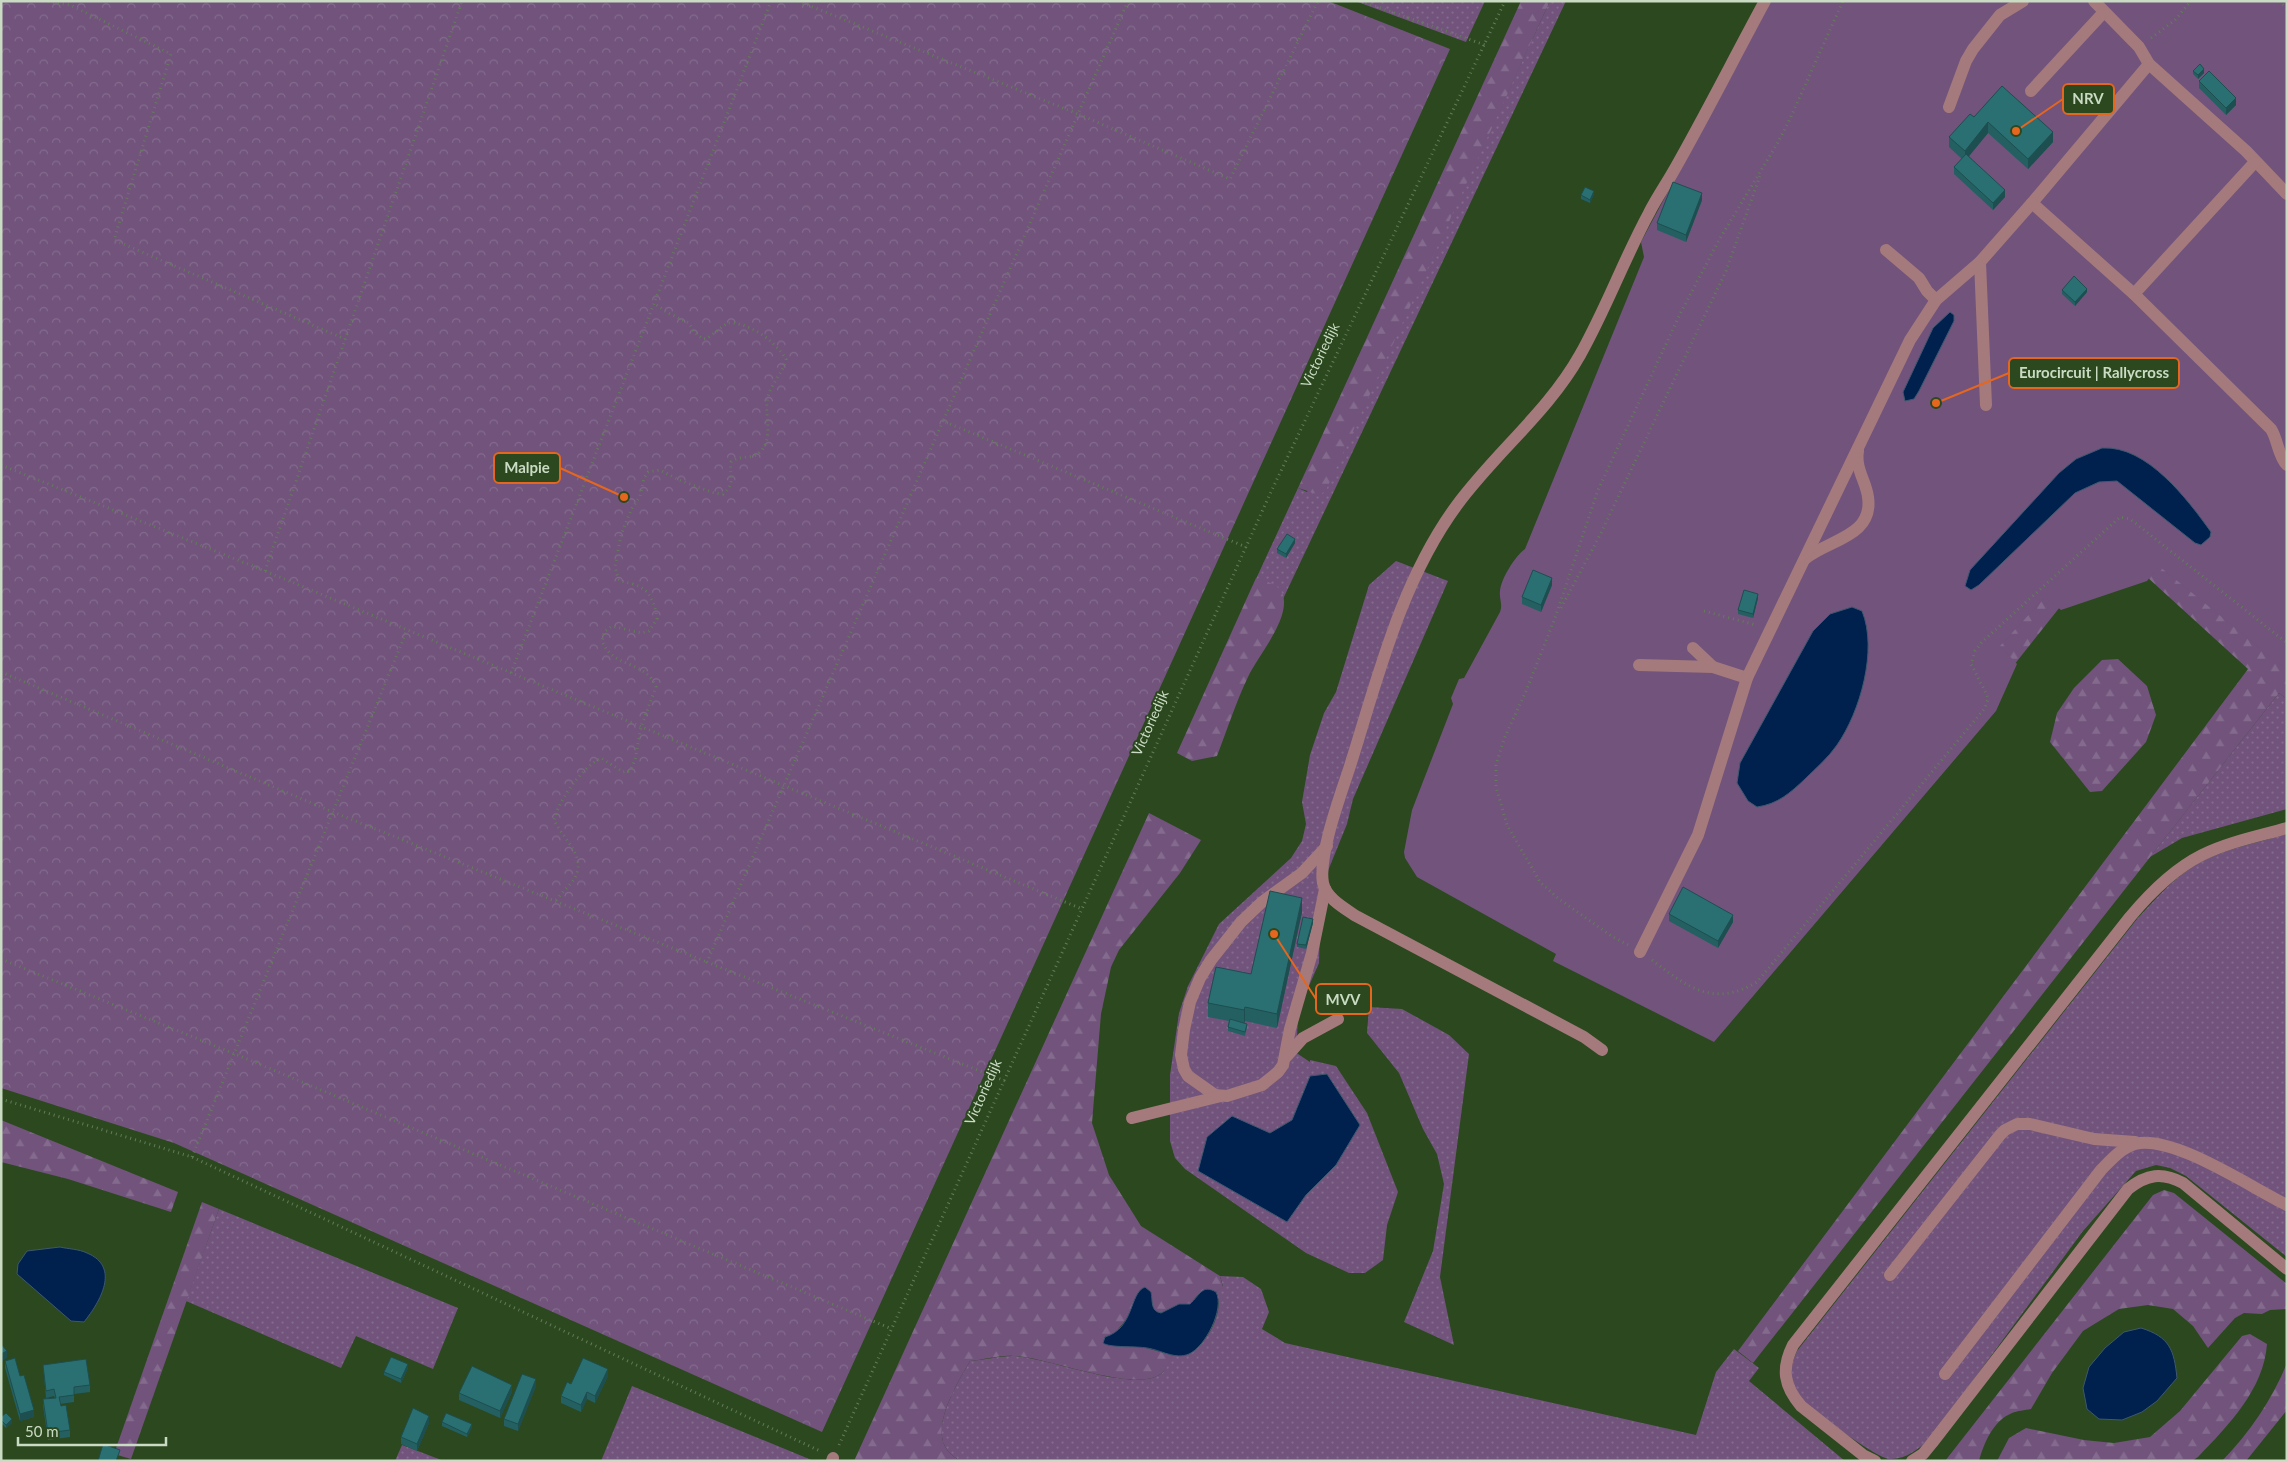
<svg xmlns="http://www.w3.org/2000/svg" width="2288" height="1462" font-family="Lato,sans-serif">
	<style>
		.grass { fill: url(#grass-dots); fill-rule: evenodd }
		.forest { fill: url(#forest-firs) }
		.park { fill: url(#park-crowns) }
		.garden { fill: #71537c }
		.water { fill: #00204d; stroke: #3d5870 }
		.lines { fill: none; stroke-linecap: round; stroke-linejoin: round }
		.path { stroke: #637c59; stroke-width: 3; stroke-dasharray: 1 4; stroke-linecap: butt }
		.minor { stroke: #a47a7c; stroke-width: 12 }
		.wall { fill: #246062 }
		.shaded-wall { fill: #1d4e50 }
		.building { fill: #2a7072; stroke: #1d4e50 }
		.labels { text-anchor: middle; stroke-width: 4; stroke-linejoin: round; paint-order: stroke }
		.street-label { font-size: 14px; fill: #cadbc3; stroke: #2b481f }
		.leader { fill: none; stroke: #e5661e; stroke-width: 2 }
		.callout-dot { fill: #e5661e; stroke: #2b481f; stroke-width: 2 }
		.callout { fill: #2b481f; stroke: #e5661e; stroke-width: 2 }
		.callout-label { font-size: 15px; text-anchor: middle; font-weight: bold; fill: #cadbc3 }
	</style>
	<defs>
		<pattern id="grass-dots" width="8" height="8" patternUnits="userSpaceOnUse" patternTransform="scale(1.25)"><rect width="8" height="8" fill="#71537c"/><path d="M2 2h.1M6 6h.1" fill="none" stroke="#846b8d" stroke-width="1.8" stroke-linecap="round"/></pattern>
		<pattern id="forest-firs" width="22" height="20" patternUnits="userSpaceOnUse" patternTransform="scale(1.25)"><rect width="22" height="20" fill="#71537c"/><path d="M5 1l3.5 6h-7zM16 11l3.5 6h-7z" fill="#846b8d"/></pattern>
		<pattern id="park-crowns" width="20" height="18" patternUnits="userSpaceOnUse" patternTransform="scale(1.25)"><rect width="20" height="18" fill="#71537c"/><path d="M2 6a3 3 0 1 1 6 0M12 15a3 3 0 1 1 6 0" fill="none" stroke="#846b8d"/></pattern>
	</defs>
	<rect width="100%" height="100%" fill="#2b481f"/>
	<g class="grass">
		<path d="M1355,1h130l-19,41z"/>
		<path d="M1550,1h16l-283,598c-3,-13 -15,-17 -27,-20l42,-91 9,4 134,-256z"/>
		<path d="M1396,561l52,20 -95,218 -6,25 -26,64 -2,75 -21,48 -1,28 -14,5 27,18v-2l26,6 31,47 31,79 -11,33 -4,35 -18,13h-16l-43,-20 -121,-84 -10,-11 -5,-17v-66l9,-62 9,-27 31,-62 72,-66 11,-17 4,-17 -4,-22 8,-47 14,-42 12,-21 33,-107zM1327,1074l33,51 -24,40 -30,30 -19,27 -17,-89 22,-13 18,-44z"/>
		<path d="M2279,693l8,6v110l-105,29 -32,19z"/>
		<path d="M2287,834v423l-101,-81 -16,-8 -14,-3 -20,6 -53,60 -153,208c-12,10 -24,21 -41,20 -12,-1 -76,-47 -85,-58 -4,-4 -7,-9 -9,-13 -7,-12 -3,-26 2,-37l340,-432c16,-17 32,-36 51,-49 28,-20 66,-26 99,-36z"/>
		<path d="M1369,1007l33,2 47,26 20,19 -29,223 14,68 -50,-23 29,-71 11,-67 -7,-30 -14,-25 -24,-56 -32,-40z"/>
		<path d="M219,1209l239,99 -25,61 -77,-33 -15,32 -155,-67z"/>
		<path d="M1220,1276l23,1 18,12 8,23 -7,17 23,14 411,92 20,-63 18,-23 25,19 -10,13 96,80h-885c-4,-3 -9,-6 -12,-10 -19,-23 10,-69 22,-90 14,-1 29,-5 42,-5 34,0 127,40 151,16 4,-4 6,-12 9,-17 5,0 11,2 16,-1 18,-7 38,-44 28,-62l7,-6z"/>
		<path d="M632,1386l182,75h-213z"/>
		<path d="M402,1445l42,16h-49z"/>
	</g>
	<g class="forest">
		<path d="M1521,1h29l-224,489 -6,5 -22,-7z"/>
		<path d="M2159,561l128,106v32l-8,-6 -526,670 -15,-12 510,-682 -101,-92z"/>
		<path d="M1256,578c9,3 22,6 26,15 11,23 -25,64 -34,84 -12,25 -21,53 -31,79l-25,5 -15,-8z"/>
		<path d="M2045,592l15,15 -46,58 -19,-19z"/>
		<path d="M2118,659l29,27 9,29 -10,27 -44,49 -12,1 -40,-50 7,-29 17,-25 28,-28z"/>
		<path d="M1149,813l52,27 -21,33 -61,77 -8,17 -10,47 -9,109 17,52 32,51 79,50 3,11 -7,5 -4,-2 -14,5 -8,9h-11l-18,9c-11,-2 -8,-12 -10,-21l-8,-4c-6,9 -9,19 -15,28 -7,12 -16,17 -19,30l17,-1 20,3 26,7c-2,5 -5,14 -9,17 -24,24 -117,-16 -150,-16 -14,-1 -29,4 -43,5 -12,21 -41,67 -22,90 3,4 8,7 12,10h-106z"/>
		<path d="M1,1120l177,72 -7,20 -103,-33 -67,-17z"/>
		<path d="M2164,1190l10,3 113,91v25l-17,1 -8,4 -18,-1 -9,5 -27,30 -15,-22 -20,-17 -25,-4 -29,4 -36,22 -31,42 -21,36c-6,1 -14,2 -19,4 -19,8 -28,30 -33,48h-34l208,-266z"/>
		<path d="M202,1202l17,7 -88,250 -17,-5z"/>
		<path d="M2250,1334l17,10c-3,45 -39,82 -69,113l-6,4h-195l12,-23 17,-10 58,12 30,3 36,-6 30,-26 62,-75z"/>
		<path d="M2287,1363v47l-41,51h-24c28,-29 50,-61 65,-98z"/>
	</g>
	<path class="park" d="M1,1h1327l122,48 -628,1383 -648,-289 -173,-55z"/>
	<path class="garden" d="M1770,1h517v669l-128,-104 -12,15 -86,29 -16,-13 -45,49 17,18 -21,47 -282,331 -161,-81 3,-7 -139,-77 -12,-19 -1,-6 8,-42 41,-106 -2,-6 8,-19 5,-1 36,-66c3,-8 -1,-13 0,-21 1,-12 15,-35 25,-42l119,-292 -3,-15z"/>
	<g class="water">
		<path d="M1950,312l4,3v6l-35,70 -5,8 -9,2 -2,-9 30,-64z"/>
		<path d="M2102,448c45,-3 86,52 109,84l-1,5 -9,8 -6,-2 -78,-62 -18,1 -24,11 -96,92 -8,5 -6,-4 5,-16 89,-97 17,-14z"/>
		<path d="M1852,607l10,4c16,39 -2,101 -25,134 -9,13 -21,23 -32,34 -15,14 -27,25 -48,28l-9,-6 -11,-18 3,-20 73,-132 17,-17z"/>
		<path d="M1327,1074l33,51 -24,40 -30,30 -19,27 -89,-51 9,-34 25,-21 38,17 22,-13 18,-44z"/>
		<path d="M60,1247c8,2 19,2 27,6 34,14 13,49 -3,69l-13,-1 -54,-47 1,-10 9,-13z"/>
		<path d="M1145,1287l6,5c2,9 -1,19 10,21l18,-9h11c10,-9 12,-20 26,-12 9,17 -11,55 -27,62 -14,6 -28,-4 -42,-6 -10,-2 -38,0 -44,-5l2,-6c30,-9 24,-44 40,-50z"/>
		<path d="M2141,1328c29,9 33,22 36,50l-20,23 -15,11 -20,8 -23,-1 -12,-10 -4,-21 6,-21 16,-19 19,-16z"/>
	</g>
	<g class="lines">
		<g class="path">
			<path d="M43,1l27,4 101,49 -57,186 231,99"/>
			<path d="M798,1l280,113 -135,307 303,126"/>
			<path d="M1128,1l-50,113 152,65 88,-178"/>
			<path d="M1361,1l124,44"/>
			<path d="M2279,1l8,8"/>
			<path d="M2151,38l24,-18 16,-19"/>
			<path d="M943,421l-236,541 298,119"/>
			<path d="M1,465l264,106 817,338"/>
			<path d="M265,571l197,-570"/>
			<path d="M1561,608l39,-73 126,-264 35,-98"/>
			<path d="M1704,611l52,14"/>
			<path d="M1,672l332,140 374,150"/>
			<path d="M511,673l260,-672"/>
			<path d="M556,900c5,-6 11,-12 16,-18 18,-24 -8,-41 -18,-62 5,-20 28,-53 47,-62l22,14 7,-1 5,-11 6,-33 15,-40c-10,-27 -43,-18 -54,-46l2,-9 8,-6 29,7 8,-2 8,-12c-2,-16 -7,-30 -24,-35 -6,-2 -9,-1 -15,-5l-3,-13 6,-31 10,-25 9,-14 4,-18 4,-6 12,-2 19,10 35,13 9,1c13,-11 6,-17 8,-32 10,-8 20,-2 28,-9 15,-14 6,-35 8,-52 2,-16 16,-27 19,-42 -12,-19 -37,-37 -59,-36l-19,15 -5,1 -9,-7 -5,-9 -21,-10 -14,-10"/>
			<path d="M1628,945l-18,-10 -51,-36 -19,-17 -33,-57 -11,-38v-22l8,-26 22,-48 29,-73 43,-128 82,-176 39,-74 58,-96 12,-23 54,-120"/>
			<path d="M1,959l234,95 657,275"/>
			<path d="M1652,960c35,27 62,48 105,22l228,-274 3,-9 -1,-4 -16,-31 4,-13 7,-9 138,-125 10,2 157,124"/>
			<path d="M1,1099l191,58 628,294"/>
			<path d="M192,1157l215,-527"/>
			<path d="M839,1445l431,-951 235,-493"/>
		</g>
		<g class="minor">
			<path d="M2094,1l45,46 10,17 97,87 41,43"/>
			<path d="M2031,91l73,-79"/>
			<path d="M1949,107l17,-46 7,-12 27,-34 23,-14"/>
			<path d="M2255,162l-121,132 137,135c7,11 7,27 16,36"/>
			<path d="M1886,250l33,28 8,13 9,9"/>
			<path d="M1980,262l6,143"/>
			<path d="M2134,294l-102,-91 117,-139"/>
			<path d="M1805,559c22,-19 69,-22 63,-62 -2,-16 -13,-28 -10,-46"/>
			<path d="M1693,648l20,19"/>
			<path d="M1639,665l74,2 34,11"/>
			<path d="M1325,889l-13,64 -22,76 -7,36 -5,7 -16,13 -35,11 -12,-1 -27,-19 -4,-7 -3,-14 3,-25 6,-28 10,-24 11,-18 30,-38 21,-20 40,-29 25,-27"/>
			<path d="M1640,952l58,-117 49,-157 163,-338 26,-40 44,-38 52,-59"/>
			<path d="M1602,1050l-18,-13 -228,-121c-12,-8 -30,-18 -33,-33 -5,-28 18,-89 27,-117 28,-89 51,-185 107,-261 39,-53 91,-93 123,-150 26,-46 44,-96 69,-142 7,-14 16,-27 24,-41 32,-56 61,-114 92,-171"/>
			<path d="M1286,1057l17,-19 35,-19"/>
			<path d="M1132,1118l89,-22"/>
			<path d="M1890,1275l110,-140 5,-5 12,-6h13l64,15 41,3"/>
			<path d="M1945,1374l156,-204c10,-10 20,-22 34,-26 37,-10 115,43 152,61"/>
			<path d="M832,1461l1,-3"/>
			<path d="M1875,1461l-12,-6 -62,-49c-17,-20 -20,-37 -8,-61l337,-428c20,-24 44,-48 72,-62 26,-13 57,-19 85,-27"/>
			<path d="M1912,1461l11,-7 9,-11 196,-254c19,-15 34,-17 55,-6l104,86"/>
		</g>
	</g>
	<g class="wall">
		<path d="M2193,71l11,2 -6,6 -5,-5z"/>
		<path d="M2199,81l37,24 -10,10 -27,-27z"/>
		<path d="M1974,117l79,25 -25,27 -40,-36 -19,23 36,41 -12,13 -39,-36v-7l8,-8 -13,-12v-10z"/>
		<path d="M1594,194l-4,9 -9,-4v-4z"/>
		<path d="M1702,200l-16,42 -29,-12v-7z"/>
		<path d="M2062,290l25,2 -12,14 -13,-12z"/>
		<path d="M1295,543l-9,15 -9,-5v-4z"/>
		<path d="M1552,585l-11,27 -19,-8v-7z"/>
		<path d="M1758,598l-5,20 -15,-4v-4z"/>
		<path d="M1302,912l-25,116 -32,-7 -1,2 3,4 -2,9 -17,-5v-4l1,-6 -21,-4v-14l43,-29z"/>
		<path d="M1669,914l64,8 -15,26 -49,-27z"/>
		<path d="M1313,923l-7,26 -9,-2v-3z"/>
		<path d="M5,1361l15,15 14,41 -14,4 -15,-53z"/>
		<path d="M43,1365l47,20v7l-16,2v8l-14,2 10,26v7l-22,3 -5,-34v-7l12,-1 -1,-2 -8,2z"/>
		<path d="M408,1368l-7,15 -17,-8v-3z"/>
		<path d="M608,1376l-13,27 -8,-4 -6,13 -20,-9v-7l10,-12z"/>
		<path d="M536,1386l-18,45 -14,-5v-7z"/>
		<path d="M512,1392l-12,26 -41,-18v-7z"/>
		<path d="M1,1417l11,6 -6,5 -5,-5z"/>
		<path d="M442,1422l30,5 -5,10 -25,-11z"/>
		<path d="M429,1423l-12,28 -16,-7v-7z"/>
	</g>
	<g class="shaded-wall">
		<path d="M2204,69v4l-6,6v-4z"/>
		<path d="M2236,98v7l-10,10v-7z"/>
		<path d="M1988,122v11l-23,28v-10z"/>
		<path d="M2053,132v10l-25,27v-10z"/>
		<path d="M2005,190v7l-12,13v-7z"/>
		<path d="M1594,191v3l-4,9v-3z"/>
		<path d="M1702,193v7l-16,42v-7z"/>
		<path d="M2087,289v3l-12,14v-4z"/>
		<path d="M1295,539v4l-9,15v-4z"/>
		<path d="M1552,578v7l-11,27v-7z"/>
		<path d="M1758,594v4l-5,20v-4z"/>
		<path d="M1302,898v14l-25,116v-14z"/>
		<path d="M1733,915v7l-15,26v-7z"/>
		<path d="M1313,919v4l-7,26v-4z"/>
		<path d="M1245,1007v14l-1,3v-14z"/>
		<path d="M7,1351v7l-6,4v-8z"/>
		<path d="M408,1364v4l-7,15v-4z"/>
		<path d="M608,1369v7l-13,27v-7z"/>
		<path d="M536,1379v7l-18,45v-7z"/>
		<path d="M512,1385v7l-12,26v-7z"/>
		<path d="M587,1392v7l-6,13v-7z"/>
		<path d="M34,1410v7l-14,4v-7z"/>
		<path d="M429,1416v7l-12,28v-7z"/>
		<path d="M12,1419v4l-6,5v-3z"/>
		<path d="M472,1424v3l-5,10v-3z"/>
	</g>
	<g class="building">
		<path d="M2200,64l4,5 -6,6 -5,-4z"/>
		<path d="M2209,71l27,27 -10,10 -27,-27z"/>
		<path d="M2002,86l51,46 -25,27 -40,-37 -23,29 -16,-14 21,-23 4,3z"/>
		<path d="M1966,154l39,36 -12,13 -39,-36z"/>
		<path d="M1673,182l29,11 -16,42 -29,-12z"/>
		<path d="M1585,187l9,4 -4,9 -9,-5z"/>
		<path d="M2074,276l13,13 -12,13 -13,-12z"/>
		<path d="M1287,534l8,5 -9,15 -9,-5z"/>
		<path d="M1533,570l19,8 -11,27 -19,-8z"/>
		<path d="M1744,590l14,4 -5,20 -15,-4z"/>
		<path d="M1683,887l50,28 -15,26 -49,-27z"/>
		<path d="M1270,891l32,7 -25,116 -32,-7 -1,3 -36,-7 8,-36 35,7z"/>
		<path d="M1303,917l10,2 -7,26 -9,-1z"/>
		<path d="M1230,1019l17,5 -2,8 -17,-5z"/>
		<path d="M1,1344l6,7 -6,3z"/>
		<path d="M391,1357l17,7 -7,15 -17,-7z"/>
		<path d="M15,1358l5,18 4,-1 10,35 -14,4 -15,-53z"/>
		<path d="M583,1358l25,11 -13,27 -8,-4 -6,13 -20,-9 6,-14 4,2z"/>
		<path d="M86,1359l4,26 -16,2v8l-15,2 2,9 5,-1 4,25 -22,3 -5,-34 13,-1 -2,-9 -8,2 -3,-26z"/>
		<path d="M472,1366l40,19 -12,26 -41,-18z"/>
		<path d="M522,1374l14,5 -18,45 -14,-5z"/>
		<path d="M413,1408l16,8 -12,28 -16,-7z"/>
		<path d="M6,1413l6,6 -6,6 -5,-5v-3z"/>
		<path d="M446,1413l26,11 -5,10 -25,-12z"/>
		<path d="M103,1444l17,6 -4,11h-18z"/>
	</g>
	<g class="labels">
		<g class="street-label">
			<text transform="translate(1320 355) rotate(-64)" y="5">Victoriedijk</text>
			<text transform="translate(1150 723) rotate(-66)" y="5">Victoriedijk</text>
			<text transform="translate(983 1092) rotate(-66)" y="5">Victoriedijk</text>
		</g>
	</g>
	<path class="leader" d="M2016 131L2063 99M1936 403L2009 373M624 497L560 468M1274 934L1316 999"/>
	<g class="callout-dot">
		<circle cx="2016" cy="131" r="5"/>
		<circle cx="1936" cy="403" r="5"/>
		<circle cx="624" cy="497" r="5"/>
		<circle cx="1274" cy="934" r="5"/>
	</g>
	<g class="callout">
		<rect x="2063" y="84" width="51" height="30" rx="5"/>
		<rect x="2009" y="358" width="170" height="30" rx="5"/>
		<rect x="494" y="453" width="66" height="30" rx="5"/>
		<rect x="1316" y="984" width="55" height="30" rx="5"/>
	</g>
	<g class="callout-label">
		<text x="2088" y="104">NRV</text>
		<text x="2094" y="378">Eurocircuit | Rallycross</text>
		<text x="527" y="473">Malpie</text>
		<text x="1343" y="1005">MVV</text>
	</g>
	<rect width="2288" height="1462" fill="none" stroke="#cadbc3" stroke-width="5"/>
	<path d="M18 1437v8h148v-8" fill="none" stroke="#cadbc3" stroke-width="2.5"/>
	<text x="25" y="1437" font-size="15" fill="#cadbc3" stroke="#2b481f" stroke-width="4" paint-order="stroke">50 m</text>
</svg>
